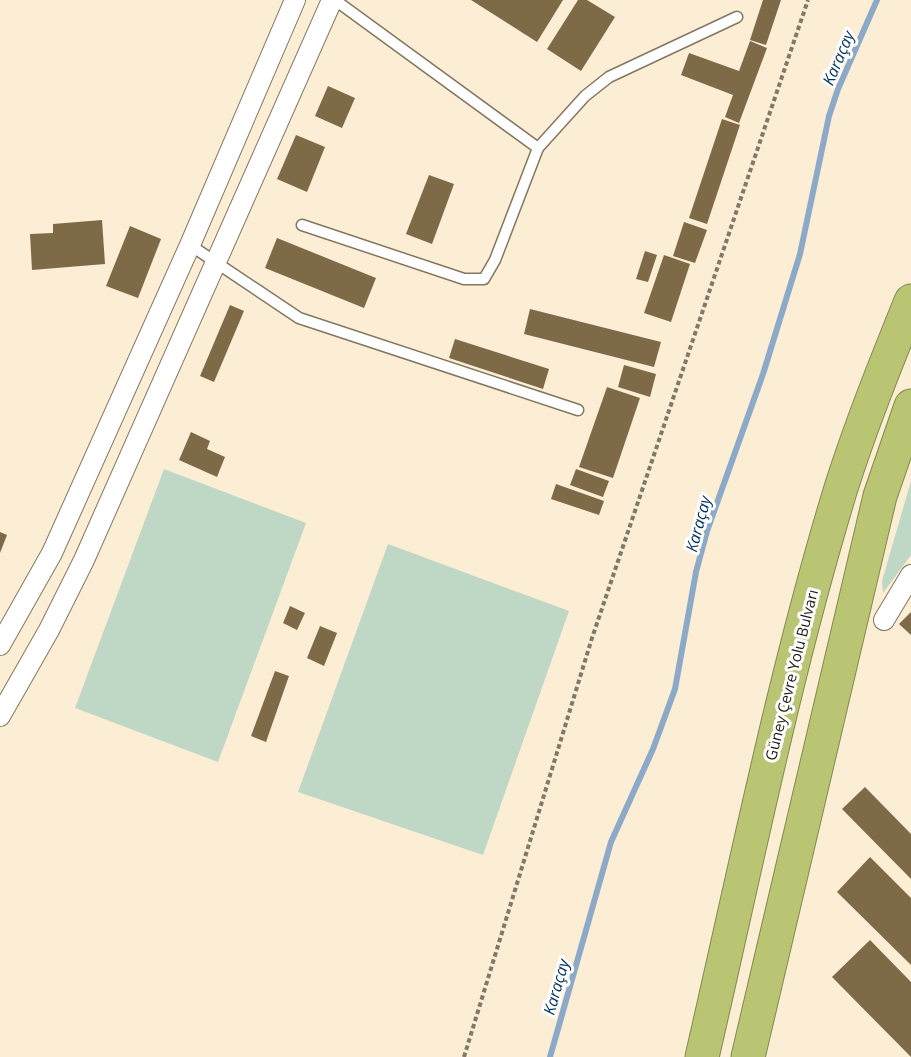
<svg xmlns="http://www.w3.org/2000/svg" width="911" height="1057" font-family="'Open Sans',sans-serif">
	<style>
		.green { fill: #bfd8c6 }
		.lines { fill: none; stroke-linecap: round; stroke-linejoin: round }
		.stream { stroke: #8caac8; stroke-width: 6 }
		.building { fill: #7f6a48 }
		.lane-casing { stroke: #847761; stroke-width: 13 }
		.street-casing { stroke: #847761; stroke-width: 22 }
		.highway-casing { stroke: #838950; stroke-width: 35 }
		.path { stroke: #827869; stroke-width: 4; stroke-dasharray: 4.5 3; stroke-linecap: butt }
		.lane { stroke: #fff; stroke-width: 10 }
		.street { stroke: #fff; stroke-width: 20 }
		.highway { stroke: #b9c573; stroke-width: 33 }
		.labels { text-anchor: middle; stroke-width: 6; stroke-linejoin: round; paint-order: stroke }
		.street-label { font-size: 15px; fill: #1e1910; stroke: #fff }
		.water-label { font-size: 16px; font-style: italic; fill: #01335b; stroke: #fff }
	</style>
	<rect width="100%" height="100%" fill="#fcedd5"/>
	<g class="green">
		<path d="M164,469l142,54 -88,239 -143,-54z"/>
		<path d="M911,481v74l-28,38 -1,-12z"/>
		<path d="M388,544l181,67 -86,244 -185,-63z"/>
	</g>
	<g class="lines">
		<path class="stream" d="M550,1057l61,-215 42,-93 22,-60 21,-117 11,-41 56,-157 37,-120 29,-138 9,-27 39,-89"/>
	</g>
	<g class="building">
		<path d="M471,0h92l-26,42z"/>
		<path d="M578,0h9l28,17 -34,54 -34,-22z"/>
		<path d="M763,0h18l-15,45 -16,-5z"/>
		<path d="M750,41l17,7 -28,75 -14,-6 8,-22 -52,-20 8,-22 50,18z"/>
		<path d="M328,86l27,12 -13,30 -27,-12z"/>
		<path d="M722,119l18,6 -33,99 -18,-6z"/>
		<path d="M296,135l29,12 -18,45 -30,-13z"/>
		<path d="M429,175l25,9 -22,60 -26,-10z"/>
		<path d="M102,220l3,44 -73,6 -2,-36 23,-1v-9z"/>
		<path d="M684,222l23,8 -12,33 -22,-7z"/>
		<path d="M130,226l31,13 -23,59 -32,-12z"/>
		<path d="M277,238l99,40 -12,30 -99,-40z"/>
		<path d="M645,251l12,4 -9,27 -12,-3z"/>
		<path d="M664,255l26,9 -19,58 -27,-9z"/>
		<path d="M230,305l14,6 -30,71 -14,-6z"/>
		<path d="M530,309l131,33 -7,25 -130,-33z"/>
		<path d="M455,339l94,30 -6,20 -94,-31z"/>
		<path d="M624,365l32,9 -6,23 -32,-10z"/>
		<path d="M607,387l33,11 -27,80 -34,-11z"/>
		<path d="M191,432l19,9 -3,8 18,8 -8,20 -38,-17z"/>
		<path d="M576,469l33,12 -6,16 -33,-12z"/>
		<path d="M556,484l48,17 -5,14 -48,-16z"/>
		<path d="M0,532l7,3 -7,18z"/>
		<path d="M290,606l15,7 -8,17 -14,-7z"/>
		<path d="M911,612v23l-12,-11z"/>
		<path d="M320,626l17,7 -13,33 -17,-8z"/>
		<path d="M275,671l14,5 -23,66 -15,-6z"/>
		<path d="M865,787l46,47v45l-69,-70z"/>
		<path d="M870,857l41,41v67l-74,-73z"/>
		<path d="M870,940l41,42v75l-79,-80z"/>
	</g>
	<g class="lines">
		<defs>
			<g id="lane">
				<path d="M335,0l203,148"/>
				<path d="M302,225l162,54h20l11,-19 43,-112 47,-52 24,-19 128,-60"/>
				<path d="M190,245l109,73 279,92"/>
			</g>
			<g id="street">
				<path d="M884,620l27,-45"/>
				<path d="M0,645l52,-92 138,-308 105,-245"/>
				<path d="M0,716l49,-86 35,-70 248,-560"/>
			</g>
			<g id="highway">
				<path d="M702,1057c44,-190 82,-382 139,-569 20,-63 45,-125 70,-187"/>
				<path d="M748,1057l132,-561 31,-90"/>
			</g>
		</defs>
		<use href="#lane" class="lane-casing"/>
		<use href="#street" class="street-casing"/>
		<use href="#highway" class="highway-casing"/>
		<path class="path" d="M464,1057l128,-419 216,-638"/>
		<use href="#lane" class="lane"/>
		<use href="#street" class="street"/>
		<use href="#highway" class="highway"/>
	</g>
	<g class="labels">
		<g class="street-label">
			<text transform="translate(792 675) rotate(-76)" y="5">Güney Çevre Yolu Bulvarı</text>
		</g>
		<g class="water-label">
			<text transform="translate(838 58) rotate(-67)" y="6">Karaçay</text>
			<text transform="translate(698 524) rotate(-75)" y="6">Karaçay</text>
			<text transform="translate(556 987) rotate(-74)" y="6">Karaçay</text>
		</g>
	</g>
</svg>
